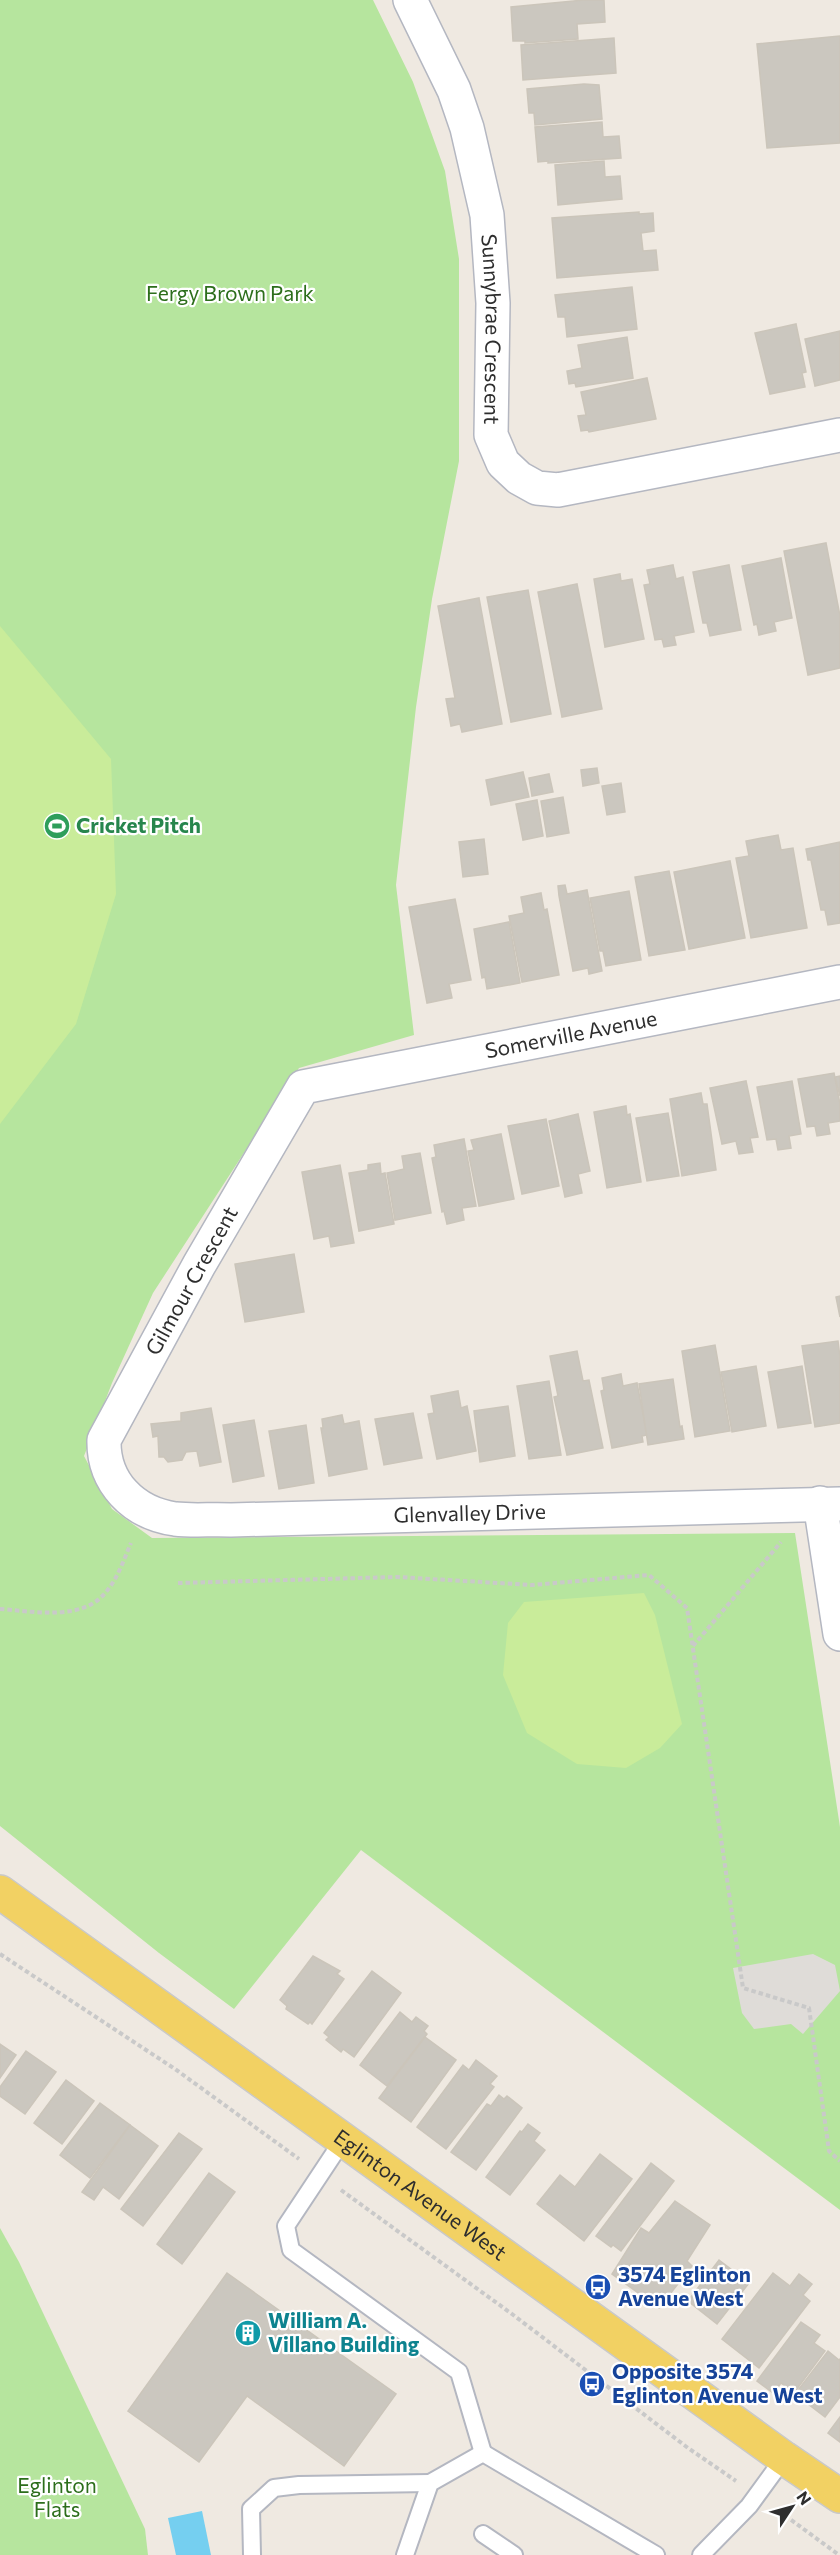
<svg xmlns="http://www.w3.org/2000/svg" width="840" height="2555" font-family="Commissioner,sans-serif">
	<style>
		.green { fill: #b6e59e }
		.pitch { fill: #c9ec9a }
		.plaza { fill: #dfdcd8 }
		.water { fill: #75cff0 }
		.building { fill: #cbc7bf; stroke: #cbc5ba; stroke-width: 1.5 }
		.lines { fill: none; stroke-linecap: round; stroke-linejoin: round }
		.lane-casing { stroke: #b4b7c1; stroke-width: 20 }
		.street-casing { stroke: #b4b7c1; stroke-width: 36 }
		.primary-casing { stroke: #c9c9c9; stroke-width: 36 }
		.path { stroke: #c9c9c9; stroke-width: 4; stroke-dasharray: 4.5 3; stroke-linecap: butt }
		.lane { stroke: #fff; stroke-width: 16 }
		.street { stroke: #fff; stroke-width: 33 }
		.primary { stroke: #f2d163; stroke-width: 33 }
		.labels { text-anchor: middle; stroke-width: 4.5; stroke-linejoin: round; paint-order: stroke }
		.park-label { font-size: 21px; fill: #2c6e1b; stroke: #fff }
		.street-label { font-size: 21px; fill: #2e2e2e; stroke: #fff }
		.leisure-label { font-size: 21px; font-weight: bold; fill: #27864d; stroke: #fff; text-anchor: start }
		.transit-label { font-size: 21px; font-weight: bold; fill: #164399; stroke: #fff; text-anchor: start }
		.culture-label { font-size: 21px; font-weight: bold; fill: #0d838f; stroke: #fff; text-anchor: start }
	</style>
	<rect width="100%" height="100%" fill="#efe9e1"/>
	<g class="green">
		<path d="M0,0h373l40,82 32,89 14,88v202l-27,138 -16,108 -20,178 18,150 -115,33 -146,225 -41,90 -28,73 28,53 40,29 643,-5 45,294v383l-479,-360 -127,159 -75,-56 -159,-127z"/>
		<path d="M0,2228l19,34 126,267 3,26h-148z"/>
	</g>
	<g class="pitch">
		<path d="M0,626l111,133 5,135 -40,130 -76,100z"/>
		<path d="M644,1593l11,22 27,109 -22,24 -34,20 -49,-4 -50,-31 -24,-58 5,-52 16,-21z"/>
	</g>
	<path class="plaza" d="M813,1954l22,11 5,26 -37,43 -12,-10 -37,5 -12,-16 -9,-45z"/>
	<path class="water" d="M202,2511l9,44h-35l-8,-37z"/>
	<g class="building">
		<path d="M584,0h20l1,22 -28,2 1,15 -53,4v-2h-12l-2,-34z"/>
		<path d="M840,36v107l-73,5 -10,-104z"/>
		<path d="M614,38l2,35 -93,7 -2,-35z"/>
		<path d="M584,84l15,1 3,34 -67,6 -1,-12h-5l-2,-24z"/>
		<path d="M602,122l1,15 16,-1 2,22 -73,5v-2l-10,1 -3,-35z"/>
		<path d="M604,161l1,16 15,-1 2,23 -64,6 -3,-40z"/>
		<path d="M639,212v2l14,-1 1,18 -13,2 2,18 13,-1 2,20 -101,8 -5,-60z"/>
		<path d="M632,287l5,42 -70,8 -2,-20h-7l-3,-22z"/>
		<path d="M796,324l10,48 -4,1 3,14 -35,7 -15,-61z"/>
		<path d="M840,331v49l-25,6 -10,-47z"/>
		<path d="M627,337l6,41 -57,9 -1,-4 -6,1 -2,-13 15,-3 -4,-23z"/>
		<path d="M647,378l9,41 -67,13 -1,-2 -7,1 -3,-15 8,-1 -5,-23z"/>
		<path d="M826,543l14,73v52l-32,7 -24,-124z"/>
		<path d="M781,558l11,60 -18,4 2,9 -17,4 -2,-11 -3,1 -12,-59z"/>
		<path d="M673,565l3,14 7,-2 11,55 -20,4 2,9 -12,2 -2,-8 -7,1 -11,-55 6,-1 -3,-14z"/>
		<path d="M729,565l12,65 -31,6 -3,-13h-4l-10,-51z"/>
		<path d="M620,574l1,7 11,-2 12,60 -39,8 -11,-68z"/>
		<path d="M577,584l25,125 -40,8 -24,-125z"/>
		<path d="M528,590l23,124 -40,8 -24,-125z"/>
		<path d="M479,598l23,126 -40,8 -2,-8 -9,2 -5,-27 9,-1 -17,-92z"/>
		<path d="M597,768l2,15 -16,3 -2,-16z"/>
		<path d="M523,772l6,25 -38,8 -5,-25z"/>
		<path d="M549,774l4,18 -21,4 -3,-18z"/>
		<path d="M621,783l4,29 -18,3 -5,-29z"/>
		<path d="M563,797l6,36 -22,4 -6,-36z"/>
		<path d="M537,800l6,36 -20,4 -7,-36z"/>
		<path d="M778,835l3,15 12,-2 14,80 -56,10 -15,-80 13,-2 -3,-15z"/>
		<path d="M484,839l4,35 -25,3 -4,-35z"/>
		<path d="M840,842v81l-12,2 -3,-15h-4l-10,-50h-3l-2,-11z"/>
		<path d="M730,861l15,77 -56,11 -15,-77z"/>
		<path d="M669,871l16,79 -36,6 -14,-79z"/>
		<path d="M565,885l2,9 20,-4 15,81 -13,3 -1,-6 -15,3 -14,-75 -1,-10z"/>
		<path d="M629,891l12,69 -35,6 -3,-15h-3l-10,-53z"/>
		<path d="M541,893l3,17 3,-1 12,66 -37,7 -13,-66 15,-3 -3,-16z"/>
		<path d="M455,899l16,81 -22,4 3,14 -25,5 -18,-96z"/>
		<path d="M509,922l11,61 -33,6 -2,-12 -3,1 -8,-49z"/>
		<path d="M834,1073l6,31v17l-12,2 2,11 -13,2 -2,-10 -8,1 -9,-48z"/>
		<path d="M840,1076v20l-5,-19z"/>
		<path d="M746,1081l12,56 -8,1 3,14 -14,2 -3,-13 -14,3 -12,-56z"/>
		<path d="M792,1081l9,53 -12,2 2,12 -13,2 -2,-11 -9,1 -10,-53z"/>
		<path d="M701,1093l2,11h4l9,66 -34,6 -12,-77z"/>
		<path d="M626,1106l1,9 3,-1 11,68 -34,6 -13,-76z"/>
		<path d="M668,1113l11,63 -32,5 -11,-63z"/>
		<path d="M578,1114l12,57 -12,3 4,19 -17,4 -16,-76z"/>
		<path d="M546,1119l13,67 -37,8 -14,-68z"/>
		<path d="M501,1134l13,65 -35,7 -11,-55 6,-1 -3,-10z"/>
		<path d="M464,1139l12,67 -14,2 2,12 -17,4 -3,-13 -2,1 -10,-54 4,-1 -2,-12z"/>
		<path d="M420,1153l11,60 -36,7 -8,-47 17,-4 -2,-13z"/>
		<path d="M380,1163l1,11 4,-1 9,51 -35,7 -10,-58 19,-3v-5z"/>
		<path d="M340,1165l14,78 -23,4 -2,-11 -15,3 -12,-67z"/>
		<path d="M294,1254l10,58 -59,10 -10,-58z"/>
		<path d="M840,1296v21l-4,-20z"/>
		<path d="M838,1341l2,16v66l-25,4 -13,-81z"/>
		<path d="M715,1345l15,86 -35,6 -13,-86z"/>
		<path d="M577,1351l6,30 6,-1 14,68 -36,7 -13,-58 4,-1 -8,-40z"/>
		<path d="M756,1366l10,60 -34,6 -11,-60z"/>
		<path d="M802,1366l9,57 -33,5 -10,-56z"/>
		<path d="M621,1374l2,12 14,-3 10,52 -5,1 1,6 -31,6 -11,-57 3,-1 -2,-12z"/>
		<path d="M673,1379l7,48 2,-1 2,13 -36,6 -9,-61z"/>
		<path d="M549,1381l12,74 -32,4 -12,-73z"/>
		<path d="M458,1391l3,17 6,-2 9,45 -39,8 -9,-45 6,-1 -3,-17z"/>
		<path d="M508,1406l7,50 -35,6 -6,-51z"/>
		<path d="M211,1408l10,54 -21,4 -3,-15 -11,1 -4,8 -14,2 -4,-5h-5l-1,-21 -5,1 -2,-13 30,-3v-8z"/>
		<path d="M413,1413l9,45 -38,7 -9,-46z"/>
		<path d="M342,1415l2,9 15,-3 8,48 -38,7 -8,-48h2l-1,-9z"/>
		<path d="M254,1420l10,56 -31,6 -10,-57z"/>
		<path d="M306,1425l8,58 -35,6 -10,-58z"/>
		<path d="M313,1956l27,15 -3,3 7,5 -32,45 -2,-2 -2,2 -22,-15 1,-3 -7,-6z"/>
		<path d="M372,1971l29,22 -47,64 -11,-8 -2,3 -15,-12 3,-3 -5,-4z"/>
		<path d="M400,2012l12,10 4,-5 12,9 -4,5 3,3 -40,52 -27,-21z"/>
		<path d="M425,2037l31,23 -45,62 -32,-24z"/>
		<path d="M0,2044l16,11 -16,23z"/>
		<path d="M26,2051l30,21 -31,42 -25,-18v-9z"/>
		<path d="M476,2060l21,16 -7,8 4,3 -48,62 -29,-22 46,-62 6,5z"/>
		<path d="M66,2080l28,21 -32,43 -28,-21z"/>
		<path d="M499,2095l5,4 3,-3 15,12 -46,62 -25,-18 36,-48 4,2z"/>
		<path d="M100,2103l30,22 -40,53 -30,-23z"/>
		<path d="M528,2124l12,9 -6,8 11,9 -35,45 -24,-18 34,-46 2,1z"/>
		<path d="M130,2125l28,21 -39,53 -16,-12 -9,13 -12,-8z"/>
		<path d="M179,2133l23,16 -59,77 -22,-17z"/>
		<path d="M600,2154l32,25 -48,62 -47,-37 23,-29 15,12z"/>
		<path d="M651,2163l23,18 -53,70 -8,-6 -2,2 -15,-11z"/>
		<path d="M209,2173l26,19 -53,72 -25,-20z"/>
		<path d="M675,2201l35,24 -23,36 5,5 -33,42 -47,-34 29,-46 8,5z"/>
		<path d="M719,2260l30,23 -32,41 -29,-23z"/>
		<path d="M227,2273l169,121 -52,72 -97,-70 -48,66 -71,-51z"/>
		<path d="M773,2273l17,13 9,-12 13,10 -9,11 7,6 -51,67 -37,-29z"/>
		<path d="M801,2322l19,13 -6,8 11,8 -31,42 -13,-10 -8,10 -16,-12z"/>
		<path d="M828,2351l11,9 1,-1v38l-15,20 -30,-23z"/>
		<path d="M840,2417v25l-12,-9z"/>
	</g>
	<g class="lines">
		<defs>
			<g id="lane">
				<path d="M343,2140l-57,86 5,24 168,122 24,81"/>
				<path d="M483,2534l31,21"/>
				<path d="M252,2555l-1,-46 23,-21 25,-3 131,-2"/>
				<path d="M405,2555l25,-72 53,-30 173,102"/>
				<path d="M701,2555l48,-49 35,-48"/>
			</g>
			<g id="street">
				<path id="s1" d="M410,0l44,90 13,38 20,87 6,88 -2,132 12,28 16,15 18,10 21,2 282,-55"/>
				<path id="s2" d="M840,982l-537,105 -104,178 -95,175c-1,42 29,73 71,79 18,2 38,0 56,1l609,-16"/>
				<path d="M820,1503l20,131"/>
			</g>
			<g id="primary">
				<path id="s3" d="M0,1892l784,566 56,38"/>
			</g>
		</defs>
		<use href="#lane" class="lane-casing"/>
		<use href="#street" class="street-casing"/>
		<use href="#primary" class="primary-casing"/>
		<g class="path">
			<path d="M178,1583l219,-6 135,8 117,-10 38,33 56,380 66,20 20,143 11,10"/>
			<path d="M0,1609c33,2 82,13 106,-17 12,-14 18,-33 25,-49"/>
			<path d="M693,1646l88,-104"/>
			<path d="M0,1954l175,115 124,90"/>
			<path d="M341,2190l171,124 176,134 48,33"/>
			<path d="M779,2511l60,44"/>
		</g>
		<use href="#lane" class="lane"/>
		<use href="#street" class="street"/>
		<use href="#primary" class="primary"/>
	</g>
	<defs>
		<symbol id="stadium-disc" viewBox="-11 -11 22 22"><circle r="9.5" fill="#2e9e5b" stroke="#fff"/><path d="M0-5a6.5 5 0 1 0 0 10a6.5 5 0 1 0 0-10ZM-3.5-1.8h7v3.6h-7Z" fill="#fff"/></symbol>
		<symbol id="bus-disc" viewBox="-11 -11 22 22"><circle r="9.5" fill="#1a4fb4" stroke="#fff"/><path d="M-5-6H5V4H4V6H2V4H-2V6H-4V4H-5ZM-3.5-4V0h7V-4ZM-3.5 1.2v1.5H-2V1.2ZM2 1.2v1.5H3.5V1.2Z" fill="#fff"/></symbol>
		<symbol id="building-disc" viewBox="-11 -11 22 22"><circle r="9.5" fill="#0f9aa8" stroke="#fff"/><path d="M-4-6H4V6H1V3H-1V6H-4ZM-2.5-4.3h1.7v1.8h-1.7ZM.8-4.3h1.7v1.8H.8ZM-2.5-1h1.7V.8h-1.7ZM.8-1h1.7V.8H.8Z" fill="#fff"/></symbol>
	</defs>
	<g fill-rule="evenodd">
		<use href="#stadium-disc" x="42" y="811" width="30" height="30"/>
		<use href="#bus-disc" x="583" y="2272" width="30" height="30"/>
		<use href="#building-disc" x="233" y="2318" width="30" height="30"/>
		<use href="#bus-disc" x="577" y="2369" width="30" height="30"/>
	</g>
	<g class="labels">
		<g class="park-label">
			<text x="230" y="301">Fergy Brown Park</text>
			<text x="57" y="2493">Eglinton<tspan x="57" dy="24">Flats</tspan></text>
		</g>
		<g class="street-label">
			<text dy="7" stroke="none"><textPath href="#s1" startOffset="344">Sunnybrae Crescent</textPath></text>
			<text transform="translate(571 1035) rotate(-11)" y="7">Somerville Avenue</text>
			<text transform="translate(192 1281) rotate(-61)" y="7">Gilmour Crescent</text>
			<text dy="7" stroke="none"><textPath href="#s2" startOffset="1364">Glenvalley Drive</textPath></text>
			<text dy="7" stroke="none"><textPath href="#s3" startOffset="518">Eglinton Avenue West</textPath></text>
		</g>
		<g class="leisure-label">
			<text x="76" y="833">Cricket Pitch</text>
		</g>
		<g class="transit-label">
			<text x="618" y="2282">3574 Eglinton<tspan x="618" dy="24">Avenue West</tspan></text>
			<text x="612" y="2379">Opposite 3574<tspan x="612" dy="24">Eglinton Avenue West</tspan></text>
		</g>
		<g class="culture-label">
			<text x="268" y="2328">William A.<tspan x="268" dy="24">Villano Building</tspan></text>
		</g>
	</g>
	<g transform="translate(792 2507) rotate(54)" stroke="#ffffff" stroke-width="4.5" paint-order="stroke">
	<path d="M0-4.5L10 22L0 15L-10 22Z" fill="#2e2e2e"/>
	<text y="-9" font-size="16" font-weight="bold" text-anchor="middle" fill="#2e2e2e">N</text>
	</g>
</svg>
